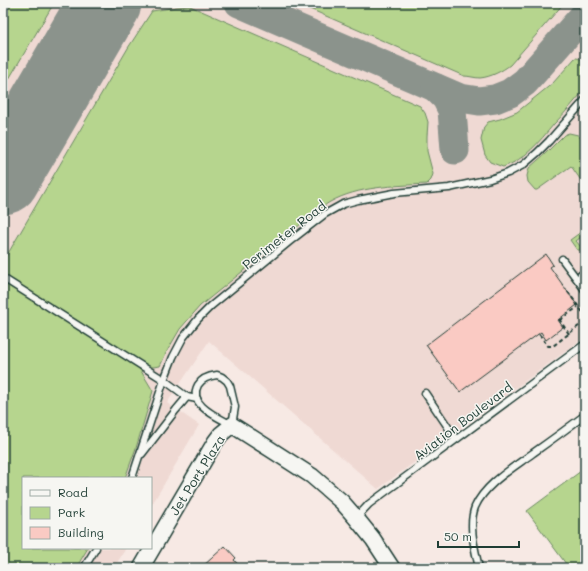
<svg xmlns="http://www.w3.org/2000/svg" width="588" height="571" font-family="Mali,sans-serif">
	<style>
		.built { fill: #efd9d3 }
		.green { fill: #b6d58e; stroke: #6a8961 }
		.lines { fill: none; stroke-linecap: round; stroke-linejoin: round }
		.taxiway { stroke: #8b938c; stroke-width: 29 }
		.runway { stroke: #8b938c; stroke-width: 73 }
		.building { fill: #facac3; stroke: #1f3d34 }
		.service-casing { stroke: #1f3d34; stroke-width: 9 }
		.pedestrian-casing { stroke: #1f3d34; stroke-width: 12 }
		.tertiary-casing { stroke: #1f3d34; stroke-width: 18 }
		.path { stroke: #1f3d34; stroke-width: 2; stroke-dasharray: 4 3; stroke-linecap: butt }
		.service { stroke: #f6f6f2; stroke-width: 6 }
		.pedestrian { stroke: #f6f6f2; stroke-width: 9 }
		.tertiary { stroke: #f6f6f2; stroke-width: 15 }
		.labels { text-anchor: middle; stroke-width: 3; stroke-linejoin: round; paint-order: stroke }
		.street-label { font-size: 13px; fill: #1f3d34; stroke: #f6f6f2 }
	</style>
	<rect width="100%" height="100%" fill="#f7e9e4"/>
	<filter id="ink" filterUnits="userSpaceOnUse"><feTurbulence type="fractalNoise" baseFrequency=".025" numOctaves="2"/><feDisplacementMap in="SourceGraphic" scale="8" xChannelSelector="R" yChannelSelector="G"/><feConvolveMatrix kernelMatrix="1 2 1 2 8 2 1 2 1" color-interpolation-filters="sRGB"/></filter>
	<g filter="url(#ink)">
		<path class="built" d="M3,3h582v334l-207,152 -56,-49 -113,-99 -42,62 32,22 -48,81v-28h-128v70h103l-12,20h-111z"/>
		<g class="green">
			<path d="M3,3h51l-51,86z"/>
			<path d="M296,3h268l-54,62c-8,6 -19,12 -30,13 -5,0 -11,-2 -16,-2z"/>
			<path d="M190,6l230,100 5,7 3,9 -1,14v15l6,23 -2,6 -4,4c-33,2 -68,2 -97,18 -4,2 -8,6 -13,9l-117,95 -20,23 -14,24 -4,9 -2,4 -7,1 -9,-2 -141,-90v-13l125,-214 24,-37 25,-4z"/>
			<path d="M575,58c5,0 8,2 10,6v25c-10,12 -20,24 -31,35 -15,18 -29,36 -51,43l-13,-5 -5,-7 -4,-15 3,-13 4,-5 12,-3 17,-7 36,-29z"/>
			<path d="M569,133l9,2 7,9v42l-14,-20 -34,24h-2l-7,-8 -1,-6 2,-8 17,-15 18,-18z"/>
			<path d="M585,229v5l-9,7 5,6 -1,3h-3l-7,-10z"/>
			<path d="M3,281l134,86 4,4 12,20 -17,57 -11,30h-102v70h65l-12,20h-73z"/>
			<path d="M585,468v100h-16l-42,-57z"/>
		</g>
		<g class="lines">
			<g class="taxiway">
				<path d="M239,3l221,95 19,3 16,-2 15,-6 15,-11 60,-68"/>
				<path d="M89,30l8,-27"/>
				<path d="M436,88l10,10 6,12 3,40"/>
			</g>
			<path class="runway" d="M3,178l102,-175"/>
		</g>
		<g class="building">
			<path d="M546,254l7,11 -3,2 27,38 -19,15 5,7 -17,13 -5,-8 -81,60 -34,-47z"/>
			<path d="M225,546l11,12 -2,2 7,8h-40z"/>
		</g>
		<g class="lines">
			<defs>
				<g id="service">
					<path d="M562,259l23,31"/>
					<path d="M3,278l161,102 23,17 10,2"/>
					<path d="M217,375l5,2 5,4 3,5 5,21 -3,18c-14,-8 -45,-20 -34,-40 4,-7 11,-9 19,-10z"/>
					<path d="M425,393l31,46"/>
					<path d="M142,454l34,-44 11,-13"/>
					<path d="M132,478l32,-98 9,-23 10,-19 15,-19 13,-13 78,-64 36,-28 18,-10 15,-4 36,-7 55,-5 41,-9 18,-6 15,-8 14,-12 12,-12 36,-41"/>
					<path d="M356,518l13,-14 216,-160"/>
					<path d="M84,568l12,-20"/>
					<path d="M479,568c-4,-18 -11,-43 -4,-61 10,-23 38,-39 58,-54 17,-12 35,-25 52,-38"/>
				</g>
				<path id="pedestrian" d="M582,276l3,-2"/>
				<path id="tertiary" d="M141,568l74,-126 6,-8 11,-9 38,24 42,27 30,26 14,16 17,21 19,29"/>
			</defs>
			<use href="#service" class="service-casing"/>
			<use href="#pedestrian" class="pedestrian-casing"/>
			<use href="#tertiary" class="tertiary-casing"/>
			<g class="path">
				<path d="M559,319l10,15"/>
				<path d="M560,320l18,-13"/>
				<path d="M539,334l9,12h5l31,-24 1,-5 -1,-3 -19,-26"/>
			</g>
			<use href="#service" class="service"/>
			<use href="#pedestrian" class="pedestrian"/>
			<use href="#tertiary" class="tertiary"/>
		</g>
	</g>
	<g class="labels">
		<g class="street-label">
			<text transform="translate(284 235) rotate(-38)" y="5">Perimeter Road</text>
			<text transform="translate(463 421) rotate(-37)" y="5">Aviation Boulevard</text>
			<text transform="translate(197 475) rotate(-58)" y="5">Jet Port Plaza</text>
		</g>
	</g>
	<rect width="588" height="571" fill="none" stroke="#f6f6f2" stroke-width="16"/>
	<rect x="8" y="8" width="572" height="555" fill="none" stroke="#1f3d34" stroke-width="1.5" filter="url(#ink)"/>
	<rect x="22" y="477" width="130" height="72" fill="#f6f6f2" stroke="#a0aca6"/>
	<rect x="30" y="490" width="20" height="6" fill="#f6f6f2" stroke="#a0aca6"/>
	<text x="58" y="497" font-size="12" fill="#1f3d34">Road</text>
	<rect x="30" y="507" width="20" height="12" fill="#b6d58e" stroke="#a0aca6"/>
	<text x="58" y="517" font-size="12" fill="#1f3d34">Park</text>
	<rect x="30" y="527" width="20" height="12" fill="#facac3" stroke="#a0aca6"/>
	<text x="58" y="537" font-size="12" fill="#1f3d34">Building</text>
	<path d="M438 541v6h81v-6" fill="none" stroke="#1f3d34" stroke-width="2"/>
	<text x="444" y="541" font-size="12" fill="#1f3d34" stroke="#f6f6f2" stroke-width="3" paint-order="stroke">50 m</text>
</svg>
